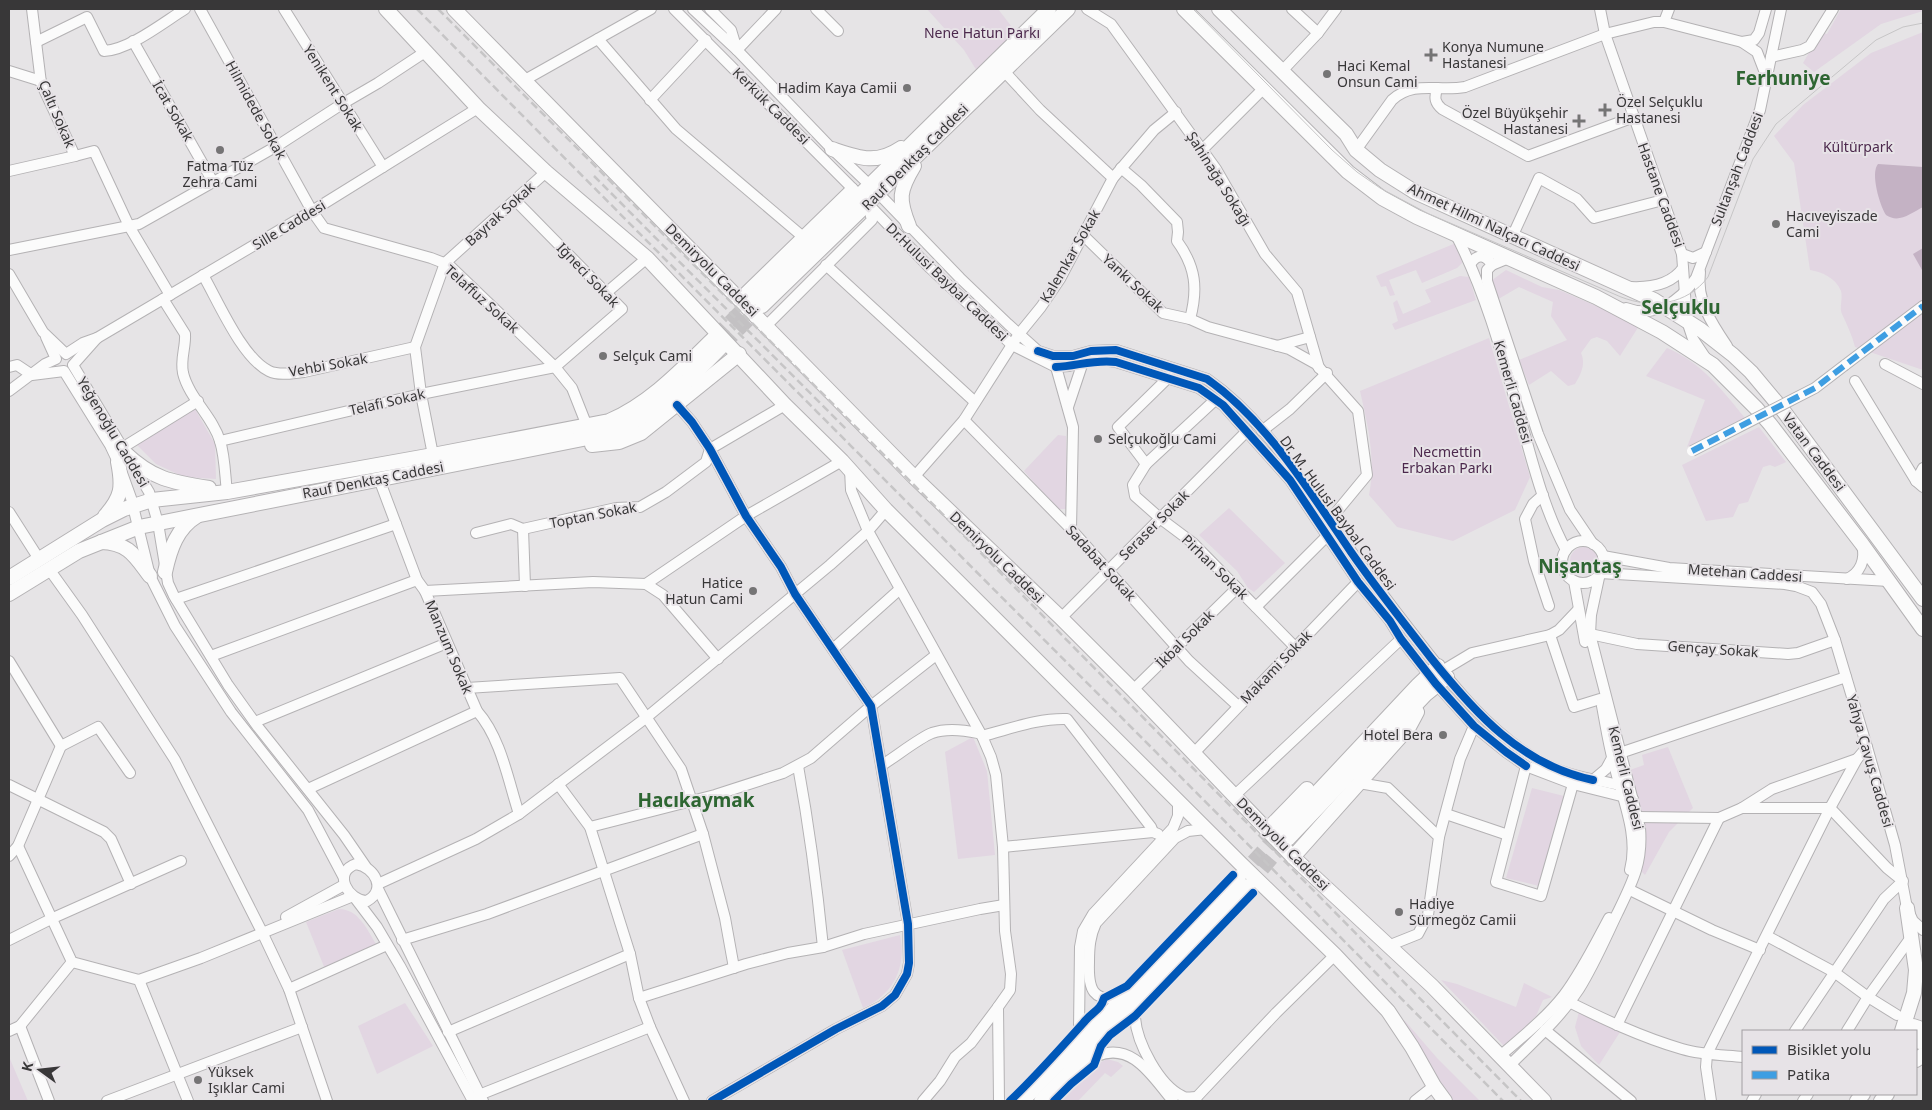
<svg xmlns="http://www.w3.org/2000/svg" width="1932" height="1110" font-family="'Noto Sans',sans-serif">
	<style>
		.green { fill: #e2d6e2 }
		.water { fill: #c4b2c4 }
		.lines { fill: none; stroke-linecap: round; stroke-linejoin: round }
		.major-tunnel { stroke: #c3c1c3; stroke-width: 14; stroke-dasharray: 14 7; stroke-linecap: butt }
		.minor-casing { stroke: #b4b2b4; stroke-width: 12 }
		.major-casing { stroke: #b4b2b4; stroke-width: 16 }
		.minor { stroke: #fbfbfb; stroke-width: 10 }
		.major { stroke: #fbfbfb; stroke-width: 14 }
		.tram { stroke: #c6c5c6; stroke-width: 1 }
		.rail { stroke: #c6c5c6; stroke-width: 2.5; stroke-dasharray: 8 4; stroke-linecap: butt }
		.minor-bridge-casing { stroke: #b4b2b4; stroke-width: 12; stroke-linecap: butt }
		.minor-bridge { stroke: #fbfbfb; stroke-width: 10 }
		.quiet { stroke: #3e9ee2; stroke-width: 6; stroke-dasharray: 12 6; stroke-linecap: butt }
		.cycleway-casing { stroke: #e7e3e7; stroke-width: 11 }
		.cycleway { stroke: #0057b8; stroke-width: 8 }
		.poi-dot { fill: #757475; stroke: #e7e3e7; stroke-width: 2 }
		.labels { text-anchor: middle; stroke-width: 4; stroke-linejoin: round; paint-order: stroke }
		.park-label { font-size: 14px; fill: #4c294d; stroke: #e7e3e7 }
		.poi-label { font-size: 14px; fill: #383738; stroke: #e7e3e7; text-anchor: start }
		.street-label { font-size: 14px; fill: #383738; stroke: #e7e3e7 }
		.district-label { font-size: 19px; font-weight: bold; fill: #2e6632; stroke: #e7e3e7 }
	</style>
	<rect width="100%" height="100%" fill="#e6e4e6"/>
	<g class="green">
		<path d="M927,9h71l20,26 -41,36 -13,-21z"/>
		<path d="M1841,9h82v2l-42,13 -67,48 -11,-9 18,-31 6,2z"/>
		<path d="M1923,32v338l-68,-23c-3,-12 -8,-22 -13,-33 -3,-6 1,-15 -1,-23 -5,-13 -19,-19 -31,-21l-16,-107 -20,-27 29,-31 68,-52z"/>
		<path d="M1456,243l7,19 -6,6 -35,15 -6,-13 -27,10 6,15 -5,1 -4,-10 -5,1 -5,-11z"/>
		<path d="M1506,270l36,17 17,3 75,32 5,4 -19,30 -13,-15 -10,-4 -6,2 -10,14c5,11 0,21 -6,31l-7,2 -17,-15 -22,14 -10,-25 48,-20 -16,-24 2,-14 -34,-15 -24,14 -7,-18z"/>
		<path d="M1460,276l9,1 7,23 -81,30 -3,-6 6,-3 -5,-18 4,-3 6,14 28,-12 -6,-12z"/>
		<path d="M1489,338l41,139 -15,33 -62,31 -56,-14 -28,-32c7,-36 -1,-69 -9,-104z"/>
		<path d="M1667,348c34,14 55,42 78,70l-58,29 18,-47 -59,-24z"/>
		<path d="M195,409l20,35 1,35 -32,-2 -28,-13 -20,-20z"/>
		<path d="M1759,427l27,35 -11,5 -5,-2 -7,2 -15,35 -9,2 -6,13 -27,4 -24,-56z"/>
		<path d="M1058,435l8,1 1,73h-10l-33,-38z"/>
		<path d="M1229,508l56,55 -31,29 -6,-4 -11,-17 -38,-36z"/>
		<circle cx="1584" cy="561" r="14"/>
		<path d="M973,737l14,34 8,84 -37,4 -13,-107z"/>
		<path d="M1668,747l25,61 -24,24 -24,43 -4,-4 2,-45 -13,-56 14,-5 -2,-10z"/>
		<path d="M1532,788l32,8 -25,90 -33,-8z"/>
		<path d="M339,909c19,0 28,20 37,35l-51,25 -19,-47z"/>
		<path d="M900,935c7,32 -7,60 -37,73l-21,-58z"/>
		<path d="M1441,980l16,4 59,23 8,-24 28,14 -9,3 -7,16 -31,31z"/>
		<path d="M405,1003l28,43 -56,28 -19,-48z"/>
		<path d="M1579,1012l41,20 -21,33 -18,-19 -6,-19z"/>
		<path d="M1401,1020l4,1 32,37 43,43h-29z"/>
		<path d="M9,1059h1l18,42h-19z"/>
		<path d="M1107,1059l11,3 5,4 -12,11 -6,-4 -27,28h-22c15,-15 31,-33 51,-42z"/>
	</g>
	<g class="water">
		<path d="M1878,164l45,3v40c-12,6 -24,17 -37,8 -6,-9 -16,-42 -8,-51z"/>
		<path d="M1923,248v21l-1,1 -9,-16z"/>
	</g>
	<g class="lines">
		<g class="major-tunnel">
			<path d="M715,337l39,-39"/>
			<path d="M723,345l38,-38"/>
			<path d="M1239,877l41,-45"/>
			<path d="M1249,885l39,-46"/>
		</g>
		<defs>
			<g id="minor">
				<path d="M32,9l9,74 34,73 19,-5 35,75 41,69"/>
				<path d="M200,9l112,202 12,17 107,30 18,7 106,102 17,21 15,38"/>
				<path d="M284,9l99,158"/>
				<path d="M674,9l194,195 62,64 82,77 44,22 13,-1 14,-4 20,-2 13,2 83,26 24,17 67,75 68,102 32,39 11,18 35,45 38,42 32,26 20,14 47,18 60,15"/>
				<path d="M693,9l44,41 95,99 47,45 81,84 48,46 30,27 15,5h20l18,-5 25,-1 91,29c45,31 79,79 110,124 33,48 67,94 103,140 34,44 69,88 117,117 25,15 55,19 83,25"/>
				<path d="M710,9l21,21 6,20 39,-41"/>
				<path d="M816,9l22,22"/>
				<path d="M1087,9l24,15 105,145 49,85 32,38 22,76"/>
				<path d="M1292,9l26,24"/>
				<path d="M1600,9l5,25 77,220 5,67 6,18 12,18"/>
				<path d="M1664,22l5,-13"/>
				<path d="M598,39l78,90 126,107"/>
				<path d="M133,41l80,141"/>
				<path d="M36,42l51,-25 17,34c25,-1 60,-29 81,-42"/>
				<path d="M1742,42l12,-2 5,-7 7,-24"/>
				<path d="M1771,57l31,-7 8,-4 23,-37"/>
				<path d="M1003,70l37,40 73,68"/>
				<path d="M1283,70l35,-37 18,-24"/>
				<path d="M9,71l32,10"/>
				<path d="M523,81l128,-72"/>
				<path d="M1437,89c-3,9 -2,14 5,20l86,47 106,-39"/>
				<path d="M650,100l56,-60"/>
				<path d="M1202,150l62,-62"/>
				<path d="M1356,150l36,-50c22,-20 46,-8 73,-13l140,-53 49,-12h10l78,20 15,10 10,26"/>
				<path d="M1121,168l20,17 36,37 1,10 -1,9c19,26 21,48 13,78"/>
				<path d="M9,171l66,-15"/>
				<path d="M1083,235l80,78 27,6 18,8 81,22 27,15 42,47 9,64 -38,46"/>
				<path d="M1456,235c32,62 49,130 68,197 11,40 22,81 42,118"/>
				<path d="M1512,237l27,-59 38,21 17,19 69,-18"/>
				<path d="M9,250l130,-26 138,-78 65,-42 36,-21 47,-31"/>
				<path d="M1682,254l11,4 13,-6"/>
				<path d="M1509,258l-17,7 -5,5v11l51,153 32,76 23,34"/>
				<path d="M1471,263c7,-10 15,-8 21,2"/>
				<path d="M826,265l149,137"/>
				<path d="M1700,272c-4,28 12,52 27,74"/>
				<path d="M9,274l34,58 23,22 17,-11 14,-5 215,-127 166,-103"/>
				<path d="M203,275c15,26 39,83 66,96 10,5 24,2 35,1l111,-25"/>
				<path d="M1630,287c20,1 41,-2 53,-19"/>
				<path d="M606,293l41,-35"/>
				<path d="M739,298l113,-110"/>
				<path d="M163,299l22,35c1,13 -5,25 -2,39 6,25 30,44 37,68 5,16 5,35 7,51"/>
				<path d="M1626,308c29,11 54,-7 70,-30l64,-168 21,-101"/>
				<path d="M767,325l105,-105 -4,-15"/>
				<path d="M97,338l-24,27 76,127 9,31 10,60 6,13 54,89 30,42 86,108 22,32"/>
				<path d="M1277,346l33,-9"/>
				<path d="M1885,364l38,20"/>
				<path d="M1845,365l78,-59"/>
				<path d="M9,367l8,-2 15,10 32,-4 46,74 8,17 13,36 19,78 25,50 56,86 77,98 36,68"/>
				<path d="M1056,367l17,60 -2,102"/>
				<path d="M1169,377l-51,50 28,37 69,-64"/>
				<path d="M1855,381l61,100 7,6"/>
				<path d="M9,391l36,-27 11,-5 -10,-22"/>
				<path d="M677,405l15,17 18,27 36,67 35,51 14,27 76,112 37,218 1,39 -2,11 -12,21 -13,11 -46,23 -124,72"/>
				<path d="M1068,407l15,-45"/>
				<path d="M964,420l107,109 118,132 49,45"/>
				<path d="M1262,431l28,-22 37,-36"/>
				<path d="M220,441l201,-47 134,-27 67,-58 -107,-109"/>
				<path d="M122,448l76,-47"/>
				<path d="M433,455l-12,-61 -6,-47 30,-84 101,-91"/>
				<path d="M1146,464l-13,21 2,11 26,23 32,24 102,104"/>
				<path d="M850,469l1,21 17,41 114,205 9,21 5,18 7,72 2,84 6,43 -1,16 -12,17 1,94"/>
				<path d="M914,477l50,-57 55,-86 22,-27 19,-28 53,-101 41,-48 22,-18"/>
				<path d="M379,479l38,101 8,11 52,120c24,27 31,69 42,103"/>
				<path d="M1916,481l7,-13"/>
				<path d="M1543,495l-10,9 -8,15 9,42 15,45"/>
				<path d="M9,512l30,47"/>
				<path d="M523,529l2,57"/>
				<path d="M476,533l35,-9 12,5 93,-21 24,-1 26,-15 40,-30 4,-13 75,-44"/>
				<circle cx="1583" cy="562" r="21"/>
				<path d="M1603,556l66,12 220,13"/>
				<path d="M49,569l33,46 93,145 87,172 27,57 38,112"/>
				<path d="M1600,573l185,11 11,2 16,6 9,12 14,36 32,107 28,98 12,63 6,13 10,9"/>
				<path d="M1847,579c13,-6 19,-19 15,-34"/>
				<path d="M1574,581l11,61"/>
				<path d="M646,584l100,-68 96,-55"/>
				<path d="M425,591l168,-9 53,2 17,11 55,64"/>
				<path d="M176,599l220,-75"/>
				<path d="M1256,607l72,-72"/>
				<path d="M1061,618l186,-187"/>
				<path d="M1590,634l47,10 151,10 10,-1 37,-13"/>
				<path d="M1550,635l24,72 26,-8"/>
				<path d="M833,649l67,-60"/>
				<path d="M211,656l206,-76"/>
				<path d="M9,661l52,85 37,-19 32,46"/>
				<path d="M1442,671l30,-18 78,-18 9,-5 19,-20"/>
				<path d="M467,688l153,-10 61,91 22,65 22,84 9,50"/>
				<path d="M1133,690l104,-102"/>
				<path d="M1602,706c4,21 7,42 13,62 8,33 24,68 15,102"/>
				<path d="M255,722l192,-79"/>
				<path d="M982,736c28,-7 56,-18 85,-17l84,108 2,5"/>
				<path d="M1194,753l164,-171"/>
				<path d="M1620,753l226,-76"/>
				<path d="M882,765c12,-7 37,-27 50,-32 14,-5 32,-3 46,0"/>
				<path d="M798,766c11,60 19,120 25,181"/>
				<path d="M1526,766l-30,116 45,14 32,-112"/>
				<path d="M1593,780l13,-11 6,-11"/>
				<path d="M1359,783l29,5 51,49 -11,78 -10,19 -30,12"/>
				<path d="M558,784l32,43 40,127 9,44 11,29"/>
				<path d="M9,785l95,47 7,7 20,45"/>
				<path d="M308,789l169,-78"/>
				<path d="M1234,796l167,-157"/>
				<path d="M1742,808l30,-19 85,-30"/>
				<path d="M1446,814l62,21"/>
				<path d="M1637,817l82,1 23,-10h88l57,60 16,13 -19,18 -89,132"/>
				<path d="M590,827l125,-32 68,-22 28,-15 60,-52 65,-51"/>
				<path d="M1439,837l21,-78 14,-33"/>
				<path d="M18,846l54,116 67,18 62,-22 152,-62"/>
				<path d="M1003,847l150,-15 5,2"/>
				<path d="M9,856l9,-10 43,-100"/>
				<path d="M356,864c19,3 31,26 11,37 -19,0 -35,-29 -11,-37z"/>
				<path d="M378,884l98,-45 43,-25 128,-97 183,-152 38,-34 18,-21"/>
				<path d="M378,889l105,212"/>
				<path d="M1630,890l82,40 48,20"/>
				<path d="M355,898l22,29 23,39 73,135"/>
				<path d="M286,917l58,-32"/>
				<path d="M1767,936l67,36 34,25 29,18"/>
				<path d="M9,940l44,-22 128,-57"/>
				<path d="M402,940l85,-26 216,-80"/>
				<path d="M139,980l49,121"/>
				<path d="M289,989l98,-44"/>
				<path d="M639,998l107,-34 42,-11 35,-6 41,-13 116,-25 24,-4"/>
				<path d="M1124,998c-32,5 -36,-9 -35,-36 0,-15 1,-26 7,-39l79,-85 13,-7 18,-2"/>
				<path d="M1139,999c-1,6 -4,13 -4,19 2,25 24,67 47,78 4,3 10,1 15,1"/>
				<path d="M1565,1000c38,19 76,37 117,49 20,6 41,6 61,8"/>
				<path d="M1617,1025l102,-207"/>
				<path d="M20,1026l29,75"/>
				<path d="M1545,1030l86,71"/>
				<path d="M9,1031l11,-5 52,-64"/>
				<path d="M1847,1031l21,-34 44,-61"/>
				<path d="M448,1032l182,-78"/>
				<path d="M1072,1047l5,-9 2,-9 1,-82 3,-16 10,-17 80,-86 5,-12v-15"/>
				<path d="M1500,1056c22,-19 46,-38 64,-61 18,-24 31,-51 45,-77"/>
				<path d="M1510,1065c24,-24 50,-47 69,-76 15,-24 26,-50 38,-75 15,-31 26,-51 23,-86l-50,-194 1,-19 9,-42"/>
				<path d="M1080,1066c5,-4 11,-8 17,-10 36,-15 56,22 76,45"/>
				<path d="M479,1095l171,-68 34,74"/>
				<path d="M107,1101l195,-74"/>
				<path d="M923,1101l17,-20 15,-24 16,-14 27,-36"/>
				<path d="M1193,1101l83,-88 59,-58"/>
				<path d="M1415,1101l19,-15"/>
				<path d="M1711,1101l-5,-34 1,-13 123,-246 27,-49 10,-12"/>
				<path d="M1752,1101l4,-7"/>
				<path d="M1803,1101l5,-7"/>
			</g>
			<g id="major">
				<path d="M386,9l92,99 68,64 101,86 138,147 57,56 44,49 355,354 94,91 53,56 24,36 22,39 11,15"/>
				<path d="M454,9l460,468 147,141 72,72 160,167 139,129 112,115"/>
				<path d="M1184,9l164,163 34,26 35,19 179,80 66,35 51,33 44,44 13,15 92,120 61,85"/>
				<path d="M1219,9l127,125 10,16 24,20 35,22 239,108 47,30 32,25 18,17 31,37 141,190"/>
				<path d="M832,149c27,9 44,16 69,-1"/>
				<path d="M909,226c-11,-27 -10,-35 5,-60"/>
				<path d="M754,298c100,-96 196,-193 295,-289"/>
				<path d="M762,306l306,-297"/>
				<path d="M592,445l27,-3 22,-9 98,-79"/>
				<path d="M124,452c28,27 47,30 85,36"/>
				<path d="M105,516c17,-19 18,-29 13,-54"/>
				<path d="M101,542c28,1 34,14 49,34"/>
				<path d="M165,572c5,-23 12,-44 32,-56"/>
				<path d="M9,578l93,-58 22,-11 28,-9 75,-8 206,-37 176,-34c42,-18 74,-53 106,-84"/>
				<path d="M9,594l70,-43 60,-24 469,-93c45,-17 82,-55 115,-89"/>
				<path d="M1267,830l40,-41"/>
				<path d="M1280,832l138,-147 20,-19"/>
				<path d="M1288,839l138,-145 21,-17"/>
				<path d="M1293,857l116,-130 8,-15"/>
				<path d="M1902,1031l12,-38 2,-23 -9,-62"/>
				<path d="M1907,1031l6,-5 6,2 4,9 -3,5"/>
				<path d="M1916,1060l7,-5"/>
				<path d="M1022,1101l102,-103 115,-121"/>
				<path d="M1041,1101l207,-215"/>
				<path d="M1857,1101l6,-7"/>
				<path d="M1881,1101l6,-7"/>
			</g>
		</defs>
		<use href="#minor" class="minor-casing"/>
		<use href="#major" class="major-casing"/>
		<use href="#minor" class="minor"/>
		<use href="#major" class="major"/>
		<path class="tram" d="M1193,9l139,141 25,22 23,16 47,25 194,84c31,12 66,8 87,-20l45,-118 23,-35 100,-84 27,-13 20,-4"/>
		<g class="rail">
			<path d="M417,9c361,365 725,728 1086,1092"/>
			<path d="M438,9l473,473 610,619"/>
			<path d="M594,176l252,253"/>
		</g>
		<defs>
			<path id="minor-bridge" d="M1692,451l123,-63 30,-23"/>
		</defs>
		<use href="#minor-bridge" class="minor-bridge-casing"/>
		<use href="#minor-bridge" class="minor-bridge"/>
		<path class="quiet" d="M1692,451l123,-63 108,-82"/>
		<defs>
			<g id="cycleway">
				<path d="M1038,351l15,5h20l18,-5 25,-1 91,29c60,42 103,113 144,173 25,36 53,71 80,106 44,55 90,107 162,122"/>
				<path d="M1056,367c21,-1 39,-8 60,-5l83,26 24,17 67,75 68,102 32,39 11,18 35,45 38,42 32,26 20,14"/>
				<path d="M677,405l15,17 18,27 36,67 35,51 14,27 76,112 37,218 1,39 -2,11 -12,21 -13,11 -46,23 -124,72"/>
				<path d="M1010,1101c26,-25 50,-52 75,-80 7,-9 16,-11 19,-23l23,-12 106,-111"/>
				<path d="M1054,1101l17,-17 23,-19 7,-19 9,-11 25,-19 118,-123"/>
			</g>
		</defs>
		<use href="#cycleway" class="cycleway-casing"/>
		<use href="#cycleway" class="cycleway"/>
	</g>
	<g class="poi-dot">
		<path d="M1428.5 47.5h5v5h5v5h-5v5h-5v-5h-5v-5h5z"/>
		<circle cx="1327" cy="74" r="5"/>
		<circle cx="907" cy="88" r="5"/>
		<path d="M1602.5 102.5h5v5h5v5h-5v5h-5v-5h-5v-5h5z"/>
		<path d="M1576.5 113.5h5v5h5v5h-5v5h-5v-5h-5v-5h5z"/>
		<circle cx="220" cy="150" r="5"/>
		<circle cx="1776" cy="224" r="5"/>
		<circle cx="603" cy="356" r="5"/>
		<circle cx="1098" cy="439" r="5"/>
		<circle cx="753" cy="591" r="5"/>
		<circle cx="1443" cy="735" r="5"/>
		<circle cx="1399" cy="912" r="5"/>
		<circle cx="198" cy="1080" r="5"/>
	</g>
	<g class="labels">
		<g class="park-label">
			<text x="982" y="38">Nene Hatun Parkı</text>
			<text x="1858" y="152">Kültürpark</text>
			<text x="1447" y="457">Necmettin<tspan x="1447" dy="16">Erbakan Parkı</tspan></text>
		</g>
		<g class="poi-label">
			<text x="1442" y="52">Konya Numune<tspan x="1442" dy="16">Hastanesi</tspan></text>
			<text x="1337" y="71">Haci Kemal<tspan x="1337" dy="16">Onsun Cami</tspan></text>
			<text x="897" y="93" text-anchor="end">Hadim Kaya Camii</text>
			<text x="1616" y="107">Özel Selçuklu<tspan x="1616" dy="16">Hastanesi</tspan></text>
			<text x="1568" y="118" text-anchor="end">Özel Büyükşehir<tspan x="1568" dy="16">Hastanesi</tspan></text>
			<text x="220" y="171" text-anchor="middle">Fatma Tüz<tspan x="220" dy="16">Zehra Cami</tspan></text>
			<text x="1786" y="221">Hacıveyiszade<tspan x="1786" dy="16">Cami</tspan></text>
			<text x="613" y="361">Selçuk Cami</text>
			<text x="1108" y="444">Selçukoğlu Cami</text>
			<text x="743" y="588" text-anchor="end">Hatice<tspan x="743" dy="16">Hatun Cami</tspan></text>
			<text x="1433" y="740" text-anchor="end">Hotel Bera</text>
			<text x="1409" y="909">Hadiye<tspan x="1409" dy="16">Sürmegöz Camii</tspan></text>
			<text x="208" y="1077">Yüksek<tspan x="208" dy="16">Işıklar Cami</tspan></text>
		</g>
		<g class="street-label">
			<text transform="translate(333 88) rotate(58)" y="5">Yenikent Sokak</text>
			<text transform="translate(771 106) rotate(45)" y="5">Kerkük Caddesi</text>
			<text transform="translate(256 110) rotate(61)" y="5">Hilmidede Sokak</text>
			<text transform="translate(173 111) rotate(60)" y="5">İcat Sokak</text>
			<text transform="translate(57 114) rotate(67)" y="5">Çaltı Sokak</text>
			<text transform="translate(915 157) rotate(-45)" y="5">Rauf Denktaş Caddesi</text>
			<text transform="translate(1737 169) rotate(-69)" y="5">Sultanşah Caddesi</text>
			<text transform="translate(1219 179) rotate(58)" y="5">Şahinağa Sokağı</text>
			<text transform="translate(1661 195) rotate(70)" y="5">Hastane Caddesi</text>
			<text transform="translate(500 214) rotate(-42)" y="5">Bayrak Sokak</text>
			<text transform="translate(289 225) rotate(-31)" y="5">Sille Caddesi</text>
			<text transform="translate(1494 227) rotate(25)" y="5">Ahmet Hilmi Nalçacı Caddesi</text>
			<text transform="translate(1070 256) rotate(-60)" y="5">Kalemkar Sokak</text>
			<text transform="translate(712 270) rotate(45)" y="5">Demiryolu Caddesi</text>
			<text transform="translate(588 275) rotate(46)" y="5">Iğneci Sokak</text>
			<text transform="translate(947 282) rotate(44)" y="5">Dr.Hulusi Baybal Caddesi</text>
			<text transform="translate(1133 283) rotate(43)" y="5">Yankı Sokak</text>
			<text transform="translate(482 299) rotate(42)" y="5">Telaffuz Sokak</text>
			<text transform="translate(328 365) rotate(-10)" y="5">Vehbi Sokak</text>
			<text transform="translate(1513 392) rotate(74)" y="5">Kemerli Caddesi</text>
			<text transform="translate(387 402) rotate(-13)" y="5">Telafi Sokak</text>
			<text transform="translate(113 432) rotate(59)" y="5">Yeğenoğlu Caddesi</text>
			<text transform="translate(1814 452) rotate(53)" y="5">Vatan Caddesi</text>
			<text transform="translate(373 480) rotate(-11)" y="5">Rauf Denktaş Caddesi</text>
			<text transform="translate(1338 513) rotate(54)" y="5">Dr. M. Hulusi Baybal Caddesi</text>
			<text transform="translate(593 515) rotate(-11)" y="5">Toptan Sokak</text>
			<text transform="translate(1154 525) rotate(-45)" y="5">Seraser Sokak</text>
			<text transform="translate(997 557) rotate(44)" y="5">Demiryolu Caddesi</text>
			<text transform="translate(1101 563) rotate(48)" y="5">Sadabat Sokak</text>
			<text transform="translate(1215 567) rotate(44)" y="5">Pirhan Sokak</text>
			<text transform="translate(1745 573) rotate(4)" y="5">Metehan Caddesi</text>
			<text transform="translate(1185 639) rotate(-45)" y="5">İkbal Sokak</text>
			<text transform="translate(449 647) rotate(67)" y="5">Manzum Sokak</text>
			<text transform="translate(1713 649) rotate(4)" y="5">Gençay Sokak</text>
			<text transform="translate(1276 667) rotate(-46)" y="5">Makami Sokak</text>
			<text transform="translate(1870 761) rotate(74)" y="5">Yahya Çavuş Caddesi</text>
			<text transform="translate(1626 778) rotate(76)" y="5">Kemerli Caddesi</text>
			<text transform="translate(1283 844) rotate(45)" y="5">Demiryolu Caddesi</text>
		</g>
		<g class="district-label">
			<text x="1783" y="85">Ferhuniye</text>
			<text x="1681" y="314">Selçuklu</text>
			<text x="1580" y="573">Nişantaş</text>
			<text x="696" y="807">Hacıkaymak</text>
		</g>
	</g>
	<rect width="1932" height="1110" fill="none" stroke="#383738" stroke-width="20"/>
	<rect x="1742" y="1030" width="175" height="65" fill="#e7e3e7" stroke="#a19ea1"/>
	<rect x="1752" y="1046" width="25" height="8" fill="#0057b8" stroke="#a19ea1"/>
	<text x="1787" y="1055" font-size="15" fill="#383738">Bisiklet yolu</text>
	<rect x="1752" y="1071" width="25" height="8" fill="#3e9ee2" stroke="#a19ea1"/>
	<text x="1787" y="1080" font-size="15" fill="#383738">Patika</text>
	<g transform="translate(40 1070) rotate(285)" stroke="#e7e3e7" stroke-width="4" paint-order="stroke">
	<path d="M0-4L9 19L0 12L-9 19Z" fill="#383738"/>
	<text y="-8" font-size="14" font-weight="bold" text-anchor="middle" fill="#383738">K</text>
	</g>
</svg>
